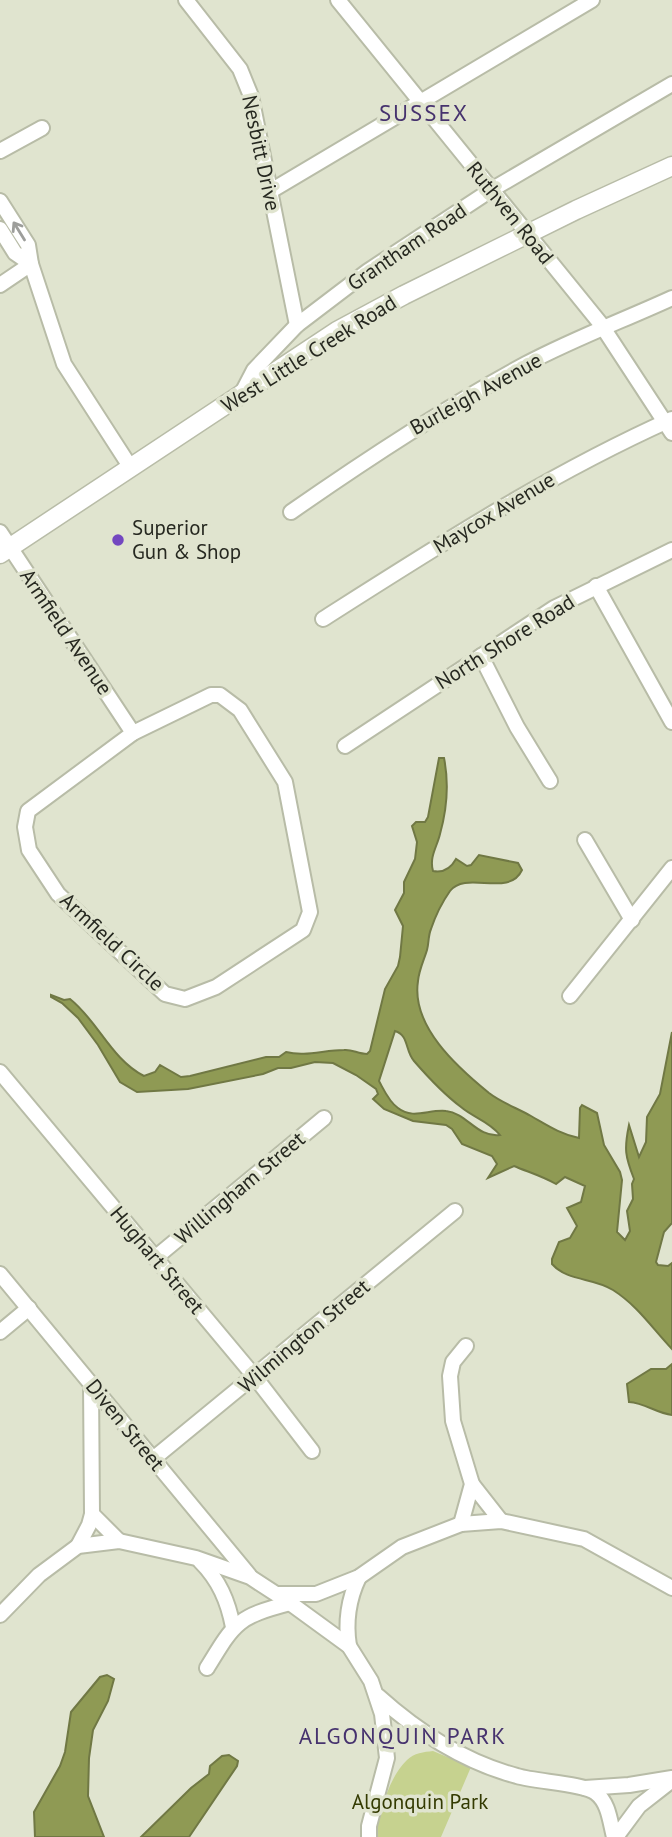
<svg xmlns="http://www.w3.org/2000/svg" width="672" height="1837" font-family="'PT Sans',sans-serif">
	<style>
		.green { fill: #c6d28f }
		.water { fill: #8f9a54; stroke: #707844; stroke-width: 2; fill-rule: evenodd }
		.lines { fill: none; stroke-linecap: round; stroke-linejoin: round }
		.minor-casing { stroke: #b8bca7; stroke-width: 18 }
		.major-casing { stroke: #b8bca7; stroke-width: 21 }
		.minor { stroke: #fff; stroke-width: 14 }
		.major { stroke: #fff; stroke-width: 18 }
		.oneway { stroke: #9d9e9b }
		.poi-dot { fill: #7347c0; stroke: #e0e4cf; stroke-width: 2.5 }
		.labels { text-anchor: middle; stroke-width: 7; stroke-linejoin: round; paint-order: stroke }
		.street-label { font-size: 21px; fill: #262820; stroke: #e0e4cf }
		.poi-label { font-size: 21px; fill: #262820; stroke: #e0e4cf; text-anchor: start }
		.park-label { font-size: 21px; fill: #343b02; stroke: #e0e4cf }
		.neighbourhood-label { font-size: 23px; letter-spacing: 2px; fill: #46326e; stroke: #e0e4cf }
	</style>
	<rect width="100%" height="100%" fill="#e0e4cf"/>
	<path class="green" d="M433,1751l38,16 -30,70h-65c3,-24 13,-60 31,-77 7,-7 17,-8 26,-9z"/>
	<g class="water">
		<path d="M439,758h5c5,25 3,51 -4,76 -3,13 -11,23 -7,37 10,2 18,-3 23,-12l11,7 4,-1 8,-10 39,8 4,7c-13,28 -56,0 -72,21 -7,10 -15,26 -19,38 -3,7 -2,14 -4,21 -3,10 -8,20 -9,31 -7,45 39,86 71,112 13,10 28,15 42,23 16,9 29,18 48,22l1,-30 2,-3 15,8 7,32 16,27 2,8 -5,52 8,8 5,-9 -3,-20 6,-12 -1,-15 2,-5c-9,-23 -10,-30 -5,-54l10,32 7,-15 1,-25 13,-23 12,-62v191l-8,9 -8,30 2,3 10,1 4,-3v86c-20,-21 -34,-43 -59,-59 -20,-13 -45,-8 -61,-26v-5l7,-17 11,-4 7,-12 -10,-18 14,-6 4,-16 -20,-9 -9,7c-14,-8 -28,-12 -42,-18l-26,12 9,-14 -5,-8 -30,-12 -10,-15 -6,-4 -33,-4 -29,-12 -11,-10 5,-5 -2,-5 -20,-14 -23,-12 -18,-1 -24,6h-13l-15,6 -75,15 -51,3 -17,-10 -22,-37 -20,-27 -16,-15 -11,-6v-2l13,5 6,-1c28,22 41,60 74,77l11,-4 5,-7 21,12 9,-1 76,-19h13l7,-5c19,5 38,-2 58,-2 8,-1 14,4 23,4l3,-3 15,-62 13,-23 2,-9 3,-31 -8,-16 9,-17v-11l11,-23 2,-17 -5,-16 4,-4h9l3,-5zM395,1031c14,4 10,20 19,30 13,15 31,34 47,46 13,11 28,14 39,28 -23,3 -33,-22 -54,-24 -17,-2 -33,9 -48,-3 -9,-6 -14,-18 -19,-27z"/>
		<path d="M672,1364v51c-16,-2 -27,-12 -43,-13l-2,-18 24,-15h15z"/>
		<path d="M107,1675l7,4 -6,22 -15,29 -4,28 -1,38 16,41h-69l-1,-25 26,-46 5,-14 6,-40 29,-35z"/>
		<path d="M229,1755l9,6 -1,5 -48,71h-48l50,-49 18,-14 1,-8 12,-10z"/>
	</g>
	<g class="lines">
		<defs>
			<g id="minor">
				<path d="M186,0l54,69 11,27 46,229"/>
				<path d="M338,0l262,323 72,110"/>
				<path d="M0,151l42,-23"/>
				<path d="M269,192l323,-192"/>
				<path d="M0,201l28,44 3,19 -16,-11 -15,-24"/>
				<path d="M0,285l31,-21 33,100 67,104"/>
				<path d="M241,395l13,-25 43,-45 71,-54 123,-81 181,-106"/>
				<path d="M291,512c76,-53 153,-104 235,-148 47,-25 98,-44 146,-66"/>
				<path d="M0,532l133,201"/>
				<path d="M596,586l76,136"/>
				<path d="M323,619c113,-72 226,-145 349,-200"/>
				<path d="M481,656l36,71 33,54"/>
				<path d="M211,695h9l20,15 45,72 25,130 -7,18 -87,57 -31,12 -20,-5 -107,-100 -29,-44 -4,-23 3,-16 105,-78z"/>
				<path d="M345,746l209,-138 118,-58"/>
				<path d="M585,840l47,80"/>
				<path d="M570,996l102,-128"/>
				<path d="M0,1072l255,305 57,74"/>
				<path d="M155,1258l169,-140"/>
				<path d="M0,1274l249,301"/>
				<path d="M0,1332l29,-24"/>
				<path d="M153,1459l302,-248"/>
				<path d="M472,1484l29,37"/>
				<path d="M92,1514l27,27"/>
				<path d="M461,1524l11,-40 -19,-63 -3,-45 3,-14 13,-16"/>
				<path d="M78,1546l11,-21 3,-11 -1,-130"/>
				<path d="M200,1561c19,19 28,40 33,66"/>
				<path d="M278,1594h38l43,-17 43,-30 59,-23 40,-3 83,18 88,49"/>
				<path d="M0,1615l39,-40 39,-29 41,-5 77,17 54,19 40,26 59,43 22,35 11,33 5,44 -18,68v11"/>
				<path d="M349,1646c-4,-25 -1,-46 10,-69"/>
				<path d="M207,1668c28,-46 30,-51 83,-65"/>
				<path d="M378,1696c40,36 86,66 139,80 19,6 66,7 79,17 13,10 14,29 18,44"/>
				<path d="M585,1788l44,-3 43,-7"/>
				<path d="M616,1837l23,-31 32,-25"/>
			</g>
			<path id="major" d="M0,554l337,-223 67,-36 172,-85 96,-44"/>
		</defs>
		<use href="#minor" class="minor-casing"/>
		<use href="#major" class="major-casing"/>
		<use href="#minor" class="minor"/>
		<use href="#major" class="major"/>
	</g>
	<defs><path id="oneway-shaft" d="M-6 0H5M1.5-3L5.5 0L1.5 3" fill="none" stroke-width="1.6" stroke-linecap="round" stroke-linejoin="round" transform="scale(1.75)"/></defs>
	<use class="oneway" href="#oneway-shaft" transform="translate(19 231) rotate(-122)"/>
	<circle class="poi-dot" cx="118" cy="540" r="7"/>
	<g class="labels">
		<g class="street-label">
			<text transform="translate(261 153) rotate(78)" y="7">Nesbitt Drive</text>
			<text transform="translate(510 213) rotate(51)" y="7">Ruthven Road</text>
			<text transform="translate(407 247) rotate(-34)" y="7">Grantham Road</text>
			<text transform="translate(309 354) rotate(-32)" y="7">West Little Creek Road</text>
			<text transform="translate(476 394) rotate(-29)" y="7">Burleigh Avenue</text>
			<text transform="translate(494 513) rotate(-31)" y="7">Maycox Avenue</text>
			<text transform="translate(66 632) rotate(56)" y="7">Armfield Avenue</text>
			<text transform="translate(505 642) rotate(-32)" y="7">North Shore Road</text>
			<text transform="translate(112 942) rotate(43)" y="7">Armfield Circle</text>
			<text transform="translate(240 1188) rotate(-40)" y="7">Willingham Street</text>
			<text transform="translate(157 1260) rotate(50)" y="7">Hughart Street</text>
			<text transform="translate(304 1336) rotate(-40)" y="7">Wilmington Street</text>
			<text transform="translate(125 1425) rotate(51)" y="7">Diven Street</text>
		</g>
		<g class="poi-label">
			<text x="132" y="535">Superior<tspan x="132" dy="24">Gun &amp; Shop</tspan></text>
		</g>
		<g class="park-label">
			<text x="420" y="1809">Algonquin Park</text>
		</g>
		<g class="neighbourhood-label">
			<text x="424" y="121">SUSSEX</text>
			<text x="403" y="1744">ALGONQUIN PARK</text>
		</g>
	</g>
</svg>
